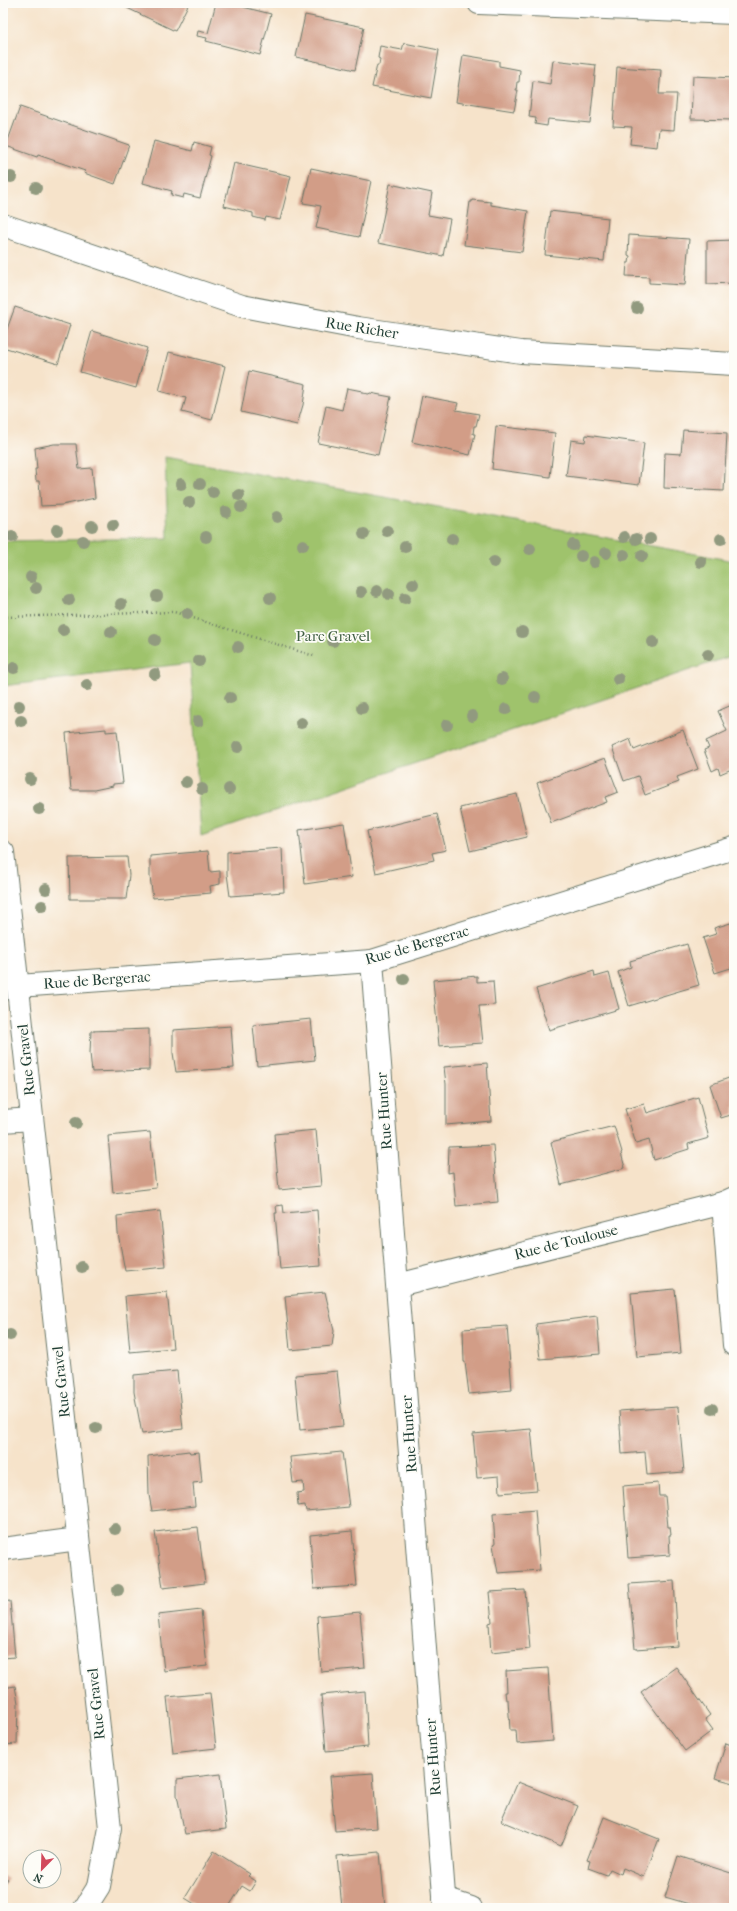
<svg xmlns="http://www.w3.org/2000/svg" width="737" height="1911" font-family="'IM FELL French Canon',serif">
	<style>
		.green { fill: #9fc36c; stroke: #5f8050 }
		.building { fill: #d29d87 }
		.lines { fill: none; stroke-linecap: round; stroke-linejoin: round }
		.minor-casing { stroke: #6a7768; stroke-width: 24 }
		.path { stroke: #6a7768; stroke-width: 2.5; stroke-dasharray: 1 3; stroke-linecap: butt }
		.minor { stroke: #fff; stroke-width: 22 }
		.tree { fill: #919a7f }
		.labels { text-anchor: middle; stroke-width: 3.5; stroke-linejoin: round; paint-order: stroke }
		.street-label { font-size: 15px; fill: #1f3d34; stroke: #fdfcf7 }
		.park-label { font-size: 15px; fill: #3f5e42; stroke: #fdfcf7 }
	</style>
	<rect width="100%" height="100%" fill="#fdfcf7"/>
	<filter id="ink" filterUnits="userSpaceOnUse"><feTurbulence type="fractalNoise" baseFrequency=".025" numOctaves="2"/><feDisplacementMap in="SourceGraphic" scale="8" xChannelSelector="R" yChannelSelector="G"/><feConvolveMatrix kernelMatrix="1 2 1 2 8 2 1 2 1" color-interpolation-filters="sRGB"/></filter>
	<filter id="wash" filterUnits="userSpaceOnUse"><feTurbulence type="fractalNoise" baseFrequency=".012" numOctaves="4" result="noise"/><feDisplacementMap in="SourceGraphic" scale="16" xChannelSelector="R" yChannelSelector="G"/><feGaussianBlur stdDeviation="0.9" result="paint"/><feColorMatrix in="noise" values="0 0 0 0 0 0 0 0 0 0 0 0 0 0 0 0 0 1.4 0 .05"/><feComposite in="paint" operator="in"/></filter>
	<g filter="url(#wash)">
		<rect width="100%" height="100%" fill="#f6e3ca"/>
		<path class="green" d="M165,457l569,104v94l-533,181 -11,-173 -187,23v-145l165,-3z"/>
		<g id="blocks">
			<g class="building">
				<path d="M127,3h62l-14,28 -50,-24z"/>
				<path d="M216,3l15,2 1,-2h6l5,1v3l28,7 -11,41 -54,-14 1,-3 -10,-2 1,-5 10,2z"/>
				<path d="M305,15l59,12 -9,43 -59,-13z"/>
				<path d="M404,43l35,7 -8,48 -59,-11 5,-22h2l1,-6 -2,-1 2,-12 22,4z"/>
				<path d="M463,55l36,6v5l21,4 -1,12h-2l-1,8h2l-4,21 -58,-9z"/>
				<path d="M553,60l43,5 -6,58 -42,-4 -1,7 -12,-2 1,-6 -7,-1 4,-36 17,3z"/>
				<path d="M617,67l44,3 -2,24h18l-3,36 -15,-1 -2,18 -27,-3 2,-17 -19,-1z"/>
				<path d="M693,76l41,2v42l-43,-1z"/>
				<path d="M20,107l109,38 -14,39 -31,-11 1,-2 -47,-16 -1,2 -31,-11z"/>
				<path d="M154,141l38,10 2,-9 17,5 -2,8 2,1 -11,42 -16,-4 -1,4 -12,-3 1,-4 -29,-8z"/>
				<path d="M234,163l57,13 -11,44 -14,-3 -1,3 -12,-3v-4l-29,-7z"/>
				<path d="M311,168l60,13 -12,56 -43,-9 5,-22 -18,-3z"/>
				<path d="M390,184l42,9 -4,22 22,4 -7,37 -65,-13z"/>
				<path d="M472,200l19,2v3l37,6 -6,41 -58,-7 6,-43h2z"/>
				<path d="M550,211l58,7 -4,43 -59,-6z"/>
				<path d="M629,235l60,4 -4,46 -36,-2v-6l-23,-1 1,-13h2l1,-7 -2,-1z"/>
				<path d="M734,240v43l-27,1v-43z"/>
				<path d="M15,307l55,18 -12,39 -55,-17v-7z"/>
				<path d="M92,331l55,17 -11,40 -56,-16z"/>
				<path d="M169,352l56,14 -13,54 -30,-8 4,-14 -27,-7z"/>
				<path d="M249,371l57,13 -3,21 -6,20 -56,-13z"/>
				<path d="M347,388l15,3v2l7,1 1,-1 21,4 -13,58 -60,-12 8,-37 16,4z"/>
				<path d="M422,396l36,7 -2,7 23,4 -3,12h-2l-1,8h2l-5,21 -58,-13z"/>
				<path d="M496,426l59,7 -5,44 -58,-8z"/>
				<path d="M683,430l44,3 -3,58 -60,-3 1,-35 16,1z"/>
				<path d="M586,435l58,8 -5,42 -73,-9 5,-36 14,2z"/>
				<path d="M54,444h22l3,25 13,-1 3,30 -33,7 -21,1 -2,-25h-3l-1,-12h2l-2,-21z"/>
				<path d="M734,704v64l-14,6 -2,-6 -6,3 -8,-21 5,-2 -3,-7 21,-10 -9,-20z"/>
				<path d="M106,729v3l11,-1 6,52 -10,1v2l-19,4h-23l-5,-57z"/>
				<path d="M683,730l15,39 -21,8 2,5 -34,13 -7,-19 -14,5 -12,-34 18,-8 4,11z"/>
				<path d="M605,758l13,34 -13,5 2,5 -56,21 -14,-40z"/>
				<path d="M517,794l10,43 -57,14 -10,-43z"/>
				<path d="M437,814l9,36 -14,3 2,7 -58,13 -9,-42z"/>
				<path d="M344,823l8,54 -47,7 -6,-54z"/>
				<path d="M282,848l2,44 -54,4 -3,-22v-22z"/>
				<path d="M208,851l2,21 10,-1v13l-10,2 1,7 -58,5 -3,-21v-21z"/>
				<path d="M127,857l2,18 -3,24h-56l-1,-41z"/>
				<path d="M734,922v45l-19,6 -12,-35 13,-4 -2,-6z"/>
				<path d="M687,944l12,41 -70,21 -11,-34 13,-5 -1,-6z"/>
				<path d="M594,971l1,6 14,-4 10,36 -70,21 -13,-41z"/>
				<path d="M477,976v6l16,-1 2,24 -16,1 4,37 -44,3 -6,-66z"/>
				<path d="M311,1019l4,41 -58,6 -4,-41z"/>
				<path d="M231,1026l3,42 -58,4 -3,-19v-23z"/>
				<path d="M149,1029v41l-57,2 -2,-19 1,-22z"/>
				<path d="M487,1063l4,58 -45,4v-41l-2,-17z"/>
				<path d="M734,1076v38l-13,4 -11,-33z"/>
				<path d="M698,1097l11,41 -21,6 1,5 -35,11 -5,-20 -13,4 -11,-35 19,-5 3,9z"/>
				<path d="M614,1126l8,26 -1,1 4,15 -64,17 -10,-43z"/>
				<path d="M316,1130l5,56 -42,4 -5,-56z"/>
				<path d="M150,1132l6,56 -43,5 -5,-57z"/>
				<path d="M493,1145l5,57 -42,4 -3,-34 -5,1 1,-26z"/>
				<path d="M283,1205l1,8 33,-3 4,56 -41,3 -5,-56h2l-1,-7z"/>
				<path d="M160,1211l6,56 -41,4 -7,-38 -1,-17z"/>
				<path d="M675,1289l6,64 -44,4 -6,-64z"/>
				<path d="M167,1292l6,56 -43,4 -5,-56z"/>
				<path d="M325,1292l9,39 -2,15 -42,4 -5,-54z"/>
				<path d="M597,1316l3,38 -60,5 -4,-35z"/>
				<path d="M507,1326l5,64 -43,4 -4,-32h-1l-1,-33z"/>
				<path d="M177,1371l6,58 -41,5 -8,-42v-17z"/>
				<path d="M337,1371l6,55 -43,4 -5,-55z"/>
				<path d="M678,1407l6,65 -37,3 -2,-23 -23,2 -3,-43z"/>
				<path d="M531,1429l6,61 -37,3 -1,-17 -22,2 -4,-44z"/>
				<path d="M189,1451l1,2 9,-1 3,30 -9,1 2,23 -43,5 -3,-16 -1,-39z"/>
				<path d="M342,1452l7,55 -43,4 -1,-6 -7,1 -1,-13 7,-1 -1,-10 -10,1 -3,-26z"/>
				<path d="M658,1483l1,13h6l3,31h2l1,8h-2l1,20 -42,3 -5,-72z"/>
				<path d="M535,1510l5,60 -42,3 -5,-28 2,-1 -2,-30z"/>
				<path d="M198,1527l7,56 -42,5 -8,-56z"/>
				<path d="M352,1531l5,55 -43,3 -4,-54z"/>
				<path d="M674,1581l4,65 -43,3 -6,-65z"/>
				<path d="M525,1590l5,59 -39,4 -2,-30 3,-1 -3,-30z"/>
				<path d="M10,1601l5,56 -12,1v-56z"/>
				<path d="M201,1610l6,56 -43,5 -6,-56z"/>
				<path d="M360,1612l5,56 -44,4 -4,-56z"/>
				<path d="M676,1667l34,48 -5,4 8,11 -28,21 -44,-59z"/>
				<path d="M548,1668l5,73 -36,3 -1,-14h-6l-2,-30h-2l-1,-8h2l-1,-21z"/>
				<path d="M15,1686l3,17 -1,41 -14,1v-57z"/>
				<path d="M365,1691l3,56 -42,4 -5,-56z"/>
				<path d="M210,1693l6,55 -43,5 -6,-56z"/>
				<path d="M726,1743l8,3v37l-19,-5z"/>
				<path d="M373,1773l4,55 -42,3 -5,-55z"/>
				<path d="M220,1774l6,55 -41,5 -8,-39v-16z"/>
				<path d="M518,1782l60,24 -17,40 -60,-25z"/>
				<path d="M604,1817l55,22 -15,38 -21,-9 -2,6 -11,-5 -3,6 -19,-7 2,-7 -3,-1z"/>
				<path d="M214,1851l36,23 -2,2 8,5 -6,10 -8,-5 -14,22h-27l-16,-10z"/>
				<path d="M380,1852l5,56h-43l-5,-52z"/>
				<path d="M678,1856l56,18v34h-31l-38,-11z"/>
				<path d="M3,1876l5,3 -5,7z"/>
			</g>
		</g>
	</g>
	<g filter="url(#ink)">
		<use href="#blocks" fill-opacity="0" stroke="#6a7768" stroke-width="1"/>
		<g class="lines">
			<defs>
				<g id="minor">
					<path d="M479,3l255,10"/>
					<path d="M3,225l239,81 116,22 163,24 213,12"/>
					<path d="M3,852l107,976 -11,58 -14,22"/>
					<path d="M372,961l73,947"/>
					<path d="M18,986l354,-25 362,-113"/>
					<path d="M3,1121l29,-2"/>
					<path d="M723,1203l11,142"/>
					<path d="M398,1285l325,-82 11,-5"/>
					<path d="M3,1549l75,-10"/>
					<path d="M444,1899l27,9"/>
				</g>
			</defs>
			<use href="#minor" class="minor-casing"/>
			<path class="path" d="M3,617l171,-5 140,44"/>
			<use href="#minor" class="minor"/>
		</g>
		<g class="tree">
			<circle cx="11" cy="177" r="6"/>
			<circle cx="36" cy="188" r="6"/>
			<circle cx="637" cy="308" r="6"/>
			<circle cx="181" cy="484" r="6"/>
			<circle cx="200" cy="484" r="6"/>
			<circle cx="213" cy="492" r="6"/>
			<circle cx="239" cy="495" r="6"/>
			<circle cx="189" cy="502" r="6"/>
			<circle cx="241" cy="507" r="6"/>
			<circle cx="226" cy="512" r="6"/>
			<circle cx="277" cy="517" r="6"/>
			<circle cx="113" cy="525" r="6"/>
			<circle cx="92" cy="526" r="6"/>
			<circle cx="57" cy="530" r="6"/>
			<circle cx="387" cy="531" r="6"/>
			<circle cx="364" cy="534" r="6"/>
			<circle cx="12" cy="537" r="6"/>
			<circle cx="206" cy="537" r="6"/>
			<circle cx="624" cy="537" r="6"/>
			<circle cx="452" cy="539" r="6"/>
			<circle cx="636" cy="539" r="6"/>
			<circle cx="650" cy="539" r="6"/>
			<circle cx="721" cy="539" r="6"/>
			<circle cx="83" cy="541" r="6"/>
			<circle cx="303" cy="545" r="6"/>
			<circle cx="573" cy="545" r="6"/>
			<circle cx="405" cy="547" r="6"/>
			<circle cx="530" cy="549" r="6"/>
			<circle cx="606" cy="553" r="6"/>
			<circle cx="624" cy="555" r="6"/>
			<circle cx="581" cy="556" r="6"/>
			<circle cx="642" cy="556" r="6"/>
			<circle cx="494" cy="562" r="6"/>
			<circle cx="594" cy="562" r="6"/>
			<circle cx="701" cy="562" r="6"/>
			<circle cx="31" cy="577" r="6"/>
			<circle cx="413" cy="584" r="6"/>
			<circle cx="36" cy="588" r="6"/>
			<circle cx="377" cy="591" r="6"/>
			<circle cx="361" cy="592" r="6"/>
			<circle cx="389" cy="594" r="6"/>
			<circle cx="157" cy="596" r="6"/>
			<circle cx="270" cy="598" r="6"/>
			<circle cx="405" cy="598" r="6"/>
			<circle cx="69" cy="600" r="6"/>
			<circle cx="121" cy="604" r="6"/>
			<circle cx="187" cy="614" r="6"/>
			<circle cx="63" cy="630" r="6"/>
			<circle cx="111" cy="632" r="6"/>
			<circle cx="522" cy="632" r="6"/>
			<circle cx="155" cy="640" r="6"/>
			<circle cx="333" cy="641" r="6"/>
			<circle cx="653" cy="642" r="6"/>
			<circle cx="238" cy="647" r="6"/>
			<circle cx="708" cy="655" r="6"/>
			<circle cx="199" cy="661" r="6"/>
			<circle cx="14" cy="668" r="6"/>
			<circle cx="155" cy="674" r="6"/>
			<circle cx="502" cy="679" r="6"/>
			<circle cx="618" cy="679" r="6"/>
			<circle cx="87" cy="685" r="6"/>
			<circle cx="535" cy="697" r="6"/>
			<circle cx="230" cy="698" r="6"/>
			<circle cx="19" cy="706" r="6"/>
			<circle cx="362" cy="708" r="6"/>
			<circle cx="506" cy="709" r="6"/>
			<circle cx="472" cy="716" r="6"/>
			<circle cx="21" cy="721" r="6"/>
			<circle cx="198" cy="721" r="6"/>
			<circle cx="301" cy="723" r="6"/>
			<circle cx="447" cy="725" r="6"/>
			<circle cx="238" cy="747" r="6"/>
			<circle cx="30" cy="779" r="6"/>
			<circle cx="186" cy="782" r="6"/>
			<circle cx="202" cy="789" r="6"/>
			<circle cx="229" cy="789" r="6"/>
			<circle cx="39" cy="809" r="6"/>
			<circle cx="46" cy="889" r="6"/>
			<circle cx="42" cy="906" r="6"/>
			<circle cx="404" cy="979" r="6"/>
			<circle cx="76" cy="1123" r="6"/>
			<circle cx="82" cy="1267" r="6"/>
			<circle cx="10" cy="1335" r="6"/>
			<circle cx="712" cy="1409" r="6"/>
			<circle cx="96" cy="1428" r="6"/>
			<circle cx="115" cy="1529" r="6"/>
			<circle cx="118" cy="1590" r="6"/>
		</g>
	</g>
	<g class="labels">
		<g class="street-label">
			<text transform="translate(362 328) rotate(9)" y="5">Rue Richer</text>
			<text transform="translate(417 945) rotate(-16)" y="5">Rue de Bergerac</text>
			<text transform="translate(97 980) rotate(-4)" y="5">Rue de Bergerac</text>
			<text transform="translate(26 1060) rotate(-96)" y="5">Rue Gravel</text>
			<text transform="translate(384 1111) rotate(-94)" y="5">Rue Hunter</text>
			<text transform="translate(566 1242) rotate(-14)" y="5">Rue de Toulouse</text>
			<text transform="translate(61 1382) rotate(-96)" y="5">Rue Gravel</text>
			<text transform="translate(409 1434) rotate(-94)" y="5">Rue Hunter</text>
			<text transform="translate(96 1704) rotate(-96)" y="5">Rue Gravel</text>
			<text transform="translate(433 1757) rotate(-94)" y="5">Rue Hunter</text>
		</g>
		<g class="park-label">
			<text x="333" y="641">Parc Gravel</text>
		</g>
	</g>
	<rect width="737" height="1911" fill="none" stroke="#fdfcf7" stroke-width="16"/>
	<g transform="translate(42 1869) rotate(203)"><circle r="19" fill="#fdfcf7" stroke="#a4b0a9"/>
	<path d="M0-3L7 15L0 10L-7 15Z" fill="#d1495b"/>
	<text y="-6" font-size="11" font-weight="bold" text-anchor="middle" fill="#1f3d34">N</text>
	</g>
</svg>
